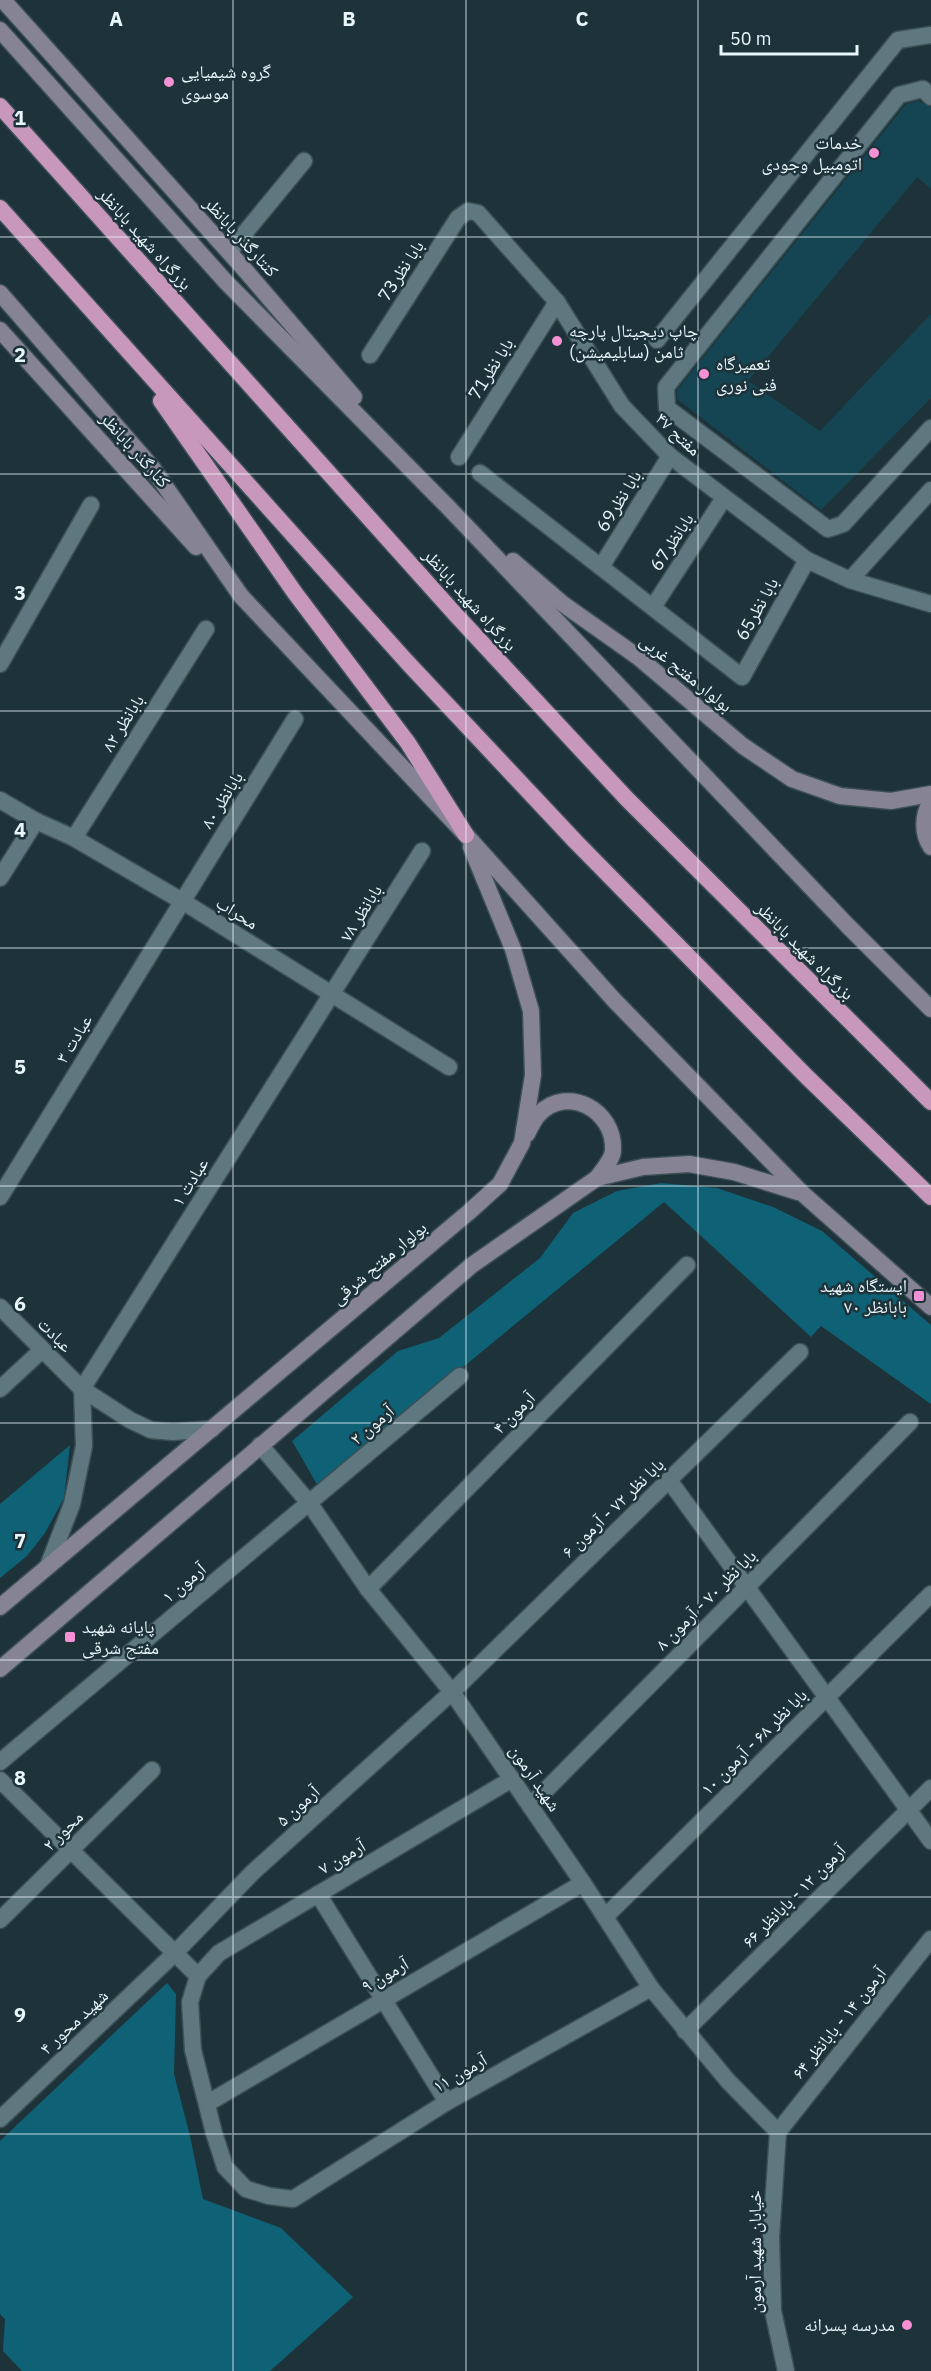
<svg xmlns="http://www.w3.org/2000/svg" width="931" height="2371" font-family="'IBM Plex Sans','Noto Naskh Arabic',sans-serif">
	<style>
		.green { fill: #0f6176 }
		.building { fill: #154553 }
		.lines { fill: none; stroke-linecap: round; stroke-linejoin: round }
		.minor-casing { stroke: #3c4f55; stroke-width: 19 }
		.tertiary-casing { stroke: #3c4f55; stroke-width: 19 }
		.secondary-casing { stroke: #3c4f55; stroke-width: 19 }
		.trunk-casing { stroke: #3c4f55; stroke-width: 19 }
		.minor { stroke: #5f777e; stroke-width: 16 }
		.tertiary { stroke: #5f777e; stroke-width: 16 }
		.secondary { stroke: #868395; stroke-width: 16 }
		.trunk { stroke: #c897bc; stroke-width: 16 }
		.grid { fill: none; stroke: #e9f6fb; stroke-width: 1.5; stroke-opacity: 0.55 }
		.poi-dot { fill: #f491d4; stroke: #1d3339; stroke-width: 2 }
		.labels { text-anchor: middle; stroke-width: 5; stroke-linejoin: round; paint-order: stroke }
		.poi-label { font-size: 18px; fill: #e9f6fb; stroke: #1d3339; text-anchor: start }
		.street-label { font-size: 18px; fill: #e9f6fb; stroke: #1d3339 }
		.grid-label { font-size: 20px; text-anchor: middle; font-weight: bold; fill: #e9f6fb; stroke: #1d3339; stroke-width: 5; stroke-linejoin: round; paint-order: stroke }
	</style>
	<rect width="100%" height="100%" fill="#1d3339"/>
	<g class="green">
		<path d="M661,1183l56,5 56,19 49,24 109,94v79l-110,-78 -10,11 -147,-135 -346,284 -26,-45 106,-90 41,-13 101,-80 33,-45 44,-22z"/>
		<path d="M70,1445l-6,53 -19,35 -18,23 -27,22v-74z"/>
		<path d="M167,1983l9,11 -2,80 16,62 13,63 78,29 72,69 -83,74h-248l-19,-20 2,-32 -5,-5v-173z"/>
	</g>
	<path class="building" d="M918,101l13,6v82l-14,-12 -169,204 72,50 111,-117v84l-110,112 -144,-111v-9l229,-286z"/>
	<g class="lines">
		<defs>
			<g id="minor">
				<path d="M931,97l-8,-8 -24,6 -233,292 1,21 161,121 15,-5 88,-96"/>
				<path d="M229,252l75,-91"/>
				<path d="M657,340l241,-300 33,-5"/>
				<path d="M370,355l88,-137 10,-7 10,2 79,89 65,104 48,50 137,104 43,20 81,24"/>
				<path d="M459,457l98,-155"/>
				<path d="M480,473l262,204 65,-117"/>
				<path d="M601,567l69,-111"/>
				<path d="M850,580l81,-90"/>
				<path d="M653,607l71,-109"/>
				<path d="M0,664l91,-159"/>
				<path d="M0,800l36,21 38,17 108,63 267,166"/>
				<path d="M74,838l132,-209"/>
				<path d="M0,878l36,-57"/>
				<path d="M0,1197l295,-478"/>
				<path d="M0,1389l42,-39"/>
				<path d="M82,1389l340,-538"/>
				<path d="M260,1445l50,59 58,85 84,103 131,191 68,105 77,93 50,51"/>
				<path d="M669,1480l262,361"/>
				<path d="M368,1589l319,-324"/>
				<path d="M0,1762l460,-386"/>
				<path d="M512,1779l-293,174 -21,23 -8,26 3,48 21,83 11,34 21,22 23,7 24,3 154,-97 204,-114"/>
				<path d="M0,1780l198,196"/>
				<path d="M530,1806l380,-384"/>
				<path d="M318,1894l129,208"/>
				<path d="M605,1917l326,-323"/>
				<path d="M0,1920l152,-150"/>
				<path d="M685,2031l246,-243"/>
				<path d="M208,2103l375,-220"/>
				<path d="M0,2119l175,-166 77,-80 200,-181 348,-340"/>
			</g>
			<g id="tertiary">
				<path d="M0,1307l82,82 48,31 21,10 22,2 39,-3"/>
				<path d="M48,1566l24,-62 12,-58 -2,-57"/>
				<path d="M786,2371l-13,-60 -2,-74 7,-105 153,-193"/>
			</g>
			<g id="secondary">
				<path d="M3,0l242,270 109,127"/>
				<path d="M0,30l226,252 220,223 402,421 83,83"/>
				<path d="M0,293l151,173 90,130 225,239 148,165 188,193 129,114"/>
				<path d="M0,330l196,217"/>
				<path d="M513,561l50,43 75,53 105,89 49,33 48,17 51,5 40,-7"/>
				<path d="M931,802c-9,13 -9,32 0,45"/>
				<path d="M527,1134c3,-6 7,-15 12,-20 29,-30 76,-3 74,36 0,9 -11,21 -16,28"/>
				<path d="M0,1607l469,-395 31,-28 22,-41 11,-68 -2,-64 -18,-62 -42,-102"/>
				<path d="M0,1669l472,-404 125,-87 46,-11 46,-3 45,8 64,20"/>
			</g>
			<g id="trunk">
				<path d="M0,106l456,509 171,184 304,303"/>
				<path d="M0,208l407,454 169,180 231,235 124,120"/>
				<path d="M161,401l134,192 113,150 58,92"/>
			</g>
		</defs>
		<use href="#minor" class="minor-casing"/>
		<use href="#tertiary" class="tertiary-casing"/>
		<use href="#secondary" class="secondary-casing"/>
		<use href="#trunk" class="trunk-casing"/>
		<use href="#minor" class="minor"/>
		<use href="#tertiary" class="tertiary"/>
		<use href="#secondary" class="secondary"/>
		<use href="#trunk" class="trunk"/>
	</g>
	<path class="grid" d="M233,0v2371M466,0v2371M698,0v2371M0,237h931M0,474h931M0,711h931M0,948h931M0,1186h931M0,1423h931M0,1660h931M0,1897h931M0,2134h931"/>
	<g class="poi-dot">
		<circle cx="169" cy="82" r="6"/>
		<circle cx="874" cy="153" r="6"/>
		<circle cx="557" cy="341" r="6"/>
		<circle cx="704" cy="374" r="6"/>
		<rect x="913" y="1290" width="12" height="12" rx="3"/>
		<rect x="64" y="1631" width="12" height="12" rx="3"/>
		<circle cx="907" cy="2325" r="6"/>
	</g>
	<g class="labels">
		<g class="poi-label">
			<text x="181" y="78">گروه شیمیایی<tspan x="181" dy="21">موسوی</tspan></text>
			<text x="862" y="149" text-anchor="end">خدمات<tspan x="862" dy="21">اتومبیل وجودی</tspan></text>
			<text x="569" y="337">چاپ دیجیتال پارچه<tspan x="569" dy="21">ثامن (سابلیمیشن)</tspan></text>
			<text x="716" y="370">تعمیرگاه<tspan x="716" dy="21">فنی نوری</tspan></text>
			<text x="907" y="1292" text-anchor="end">ایستگاه شهید<tspan x="907" dy="21">بابانظر ۷۰</tspan></text>
			<text x="82" y="1633">پایانه شهید<tspan x="82" dy="21">مفتح شرقی</tspan></text>
			<text x="895" y="2331" text-anchor="end">مدرسه پسرانه</text>
		</g>
		<g class="street-label">
			<text transform="translate(241 237) rotate(48)" y="6">کنتارگذر بابانظر</text>
			<text transform="translate(145 239) rotate(48)" y="6">بزرگراه شهید بابانظر</text>
			<text transform="translate(401 271) rotate(-57)" y="6">بابا نظر73</text>
			<text transform="translate(491 369) rotate(-58)" y="6">بابا نظر71</text>
			<text transform="translate(678 434) rotate(43)" y="6">مفتح ۴۷</text>
			<text transform="translate(135 450) rotate(48)" y="6">کنارگذر بابانظر</text>
			<text transform="translate(619 501) rotate(-58)" y="6">بابا نظر69</text>
			<text transform="translate(672 542) rotate(-57)" y="6">بابانظر67</text>
			<text transform="translate(470 600) rotate(48)" y="6">بزرگراه شهید بابانظر</text>
			<text transform="translate(757 609) rotate(-61)" y="6">بابا نظر65</text>
			<text transform="translate(686 673) rotate(39)" y="6">بولوار مفتح غربی</text>
			<text transform="translate(123 723) rotate(-58)" y="6">بابانظر ۸۲</text>
			<text transform="translate(222 800) rotate(-58)" y="6">بابانظر ۸۰</text>
			<text transform="translate(237 913) rotate(32)" y="6">محراب</text>
			<text transform="translate(361 913) rotate(-58)" y="6">بابانظر ۷۸</text>
			<text transform="translate(805 951) rotate(45)" y="6">بزرگراه شهید بابانظر</text>
			<text transform="translate(74 1039) rotate(-59)" y="6">عبادت ۳</text>
			<text transform="translate(190 1182) rotate(-58)" y="6">عبادت ۱</text>
			<text transform="translate(379 1263) rotate(-40)" y="6">بولوار مفتح شرقی</text>
			<text transform="translate(55 1335) rotate(45)" y="6">عبادت</text>
			<text transform="translate(514 1413) rotate(-45)" y="6">آرمون ۴</text>
			<text transform="translate(372 1425) rotate(-40)" y="6">آرمون ۲</text>
			<text transform="translate(613 1508) rotate(-44)" y="6">بابا نظر ۷۲ - آرمون ۶</text>
			<text transform="translate(184 1583) rotate(-40)" y="6">آرمون ۱</text>
			<text transform="translate(706 1600) rotate(-45)" y="6">بابا نظر ۷۰ - آرمون ۸</text>
			<text transform="translate(754 1742) rotate(-45)" y="6">بابا نظر ۶۸ - آرمون ۱۰</text>
			<text transform="translate(535 1778) rotate(56)" y="6">شهید آرمون</text>
			<text transform="translate(298 1806) rotate(-42)" y="6">آرمون ۵</text>
			<text transform="translate(63 1831) rotate(-45)" y="6">محور ۲</text>
			<text transform="translate(342 1857) rotate(-30)" y="6">آرمون ۷</text>
			<text transform="translate(794 1896) rotate(-45)" y="6">آرمون ۱۲ - بابانظر ۶۶</text>
			<text transform="translate(385 1975) rotate(-30)" y="6">آرمون ۹</text>
			<text transform="translate(74 2022) rotate(-43)" y="6">شهید محور ۴</text>
			<text transform="translate(839 2023) rotate(-51)" y="6">آرمون ۱۴ - بابانظر ۶۴</text>
			<text transform="translate(460 2073) rotate(-30)" y="6">آرمون ۱۱</text>
			<text transform="translate(755 2252) rotate(-90)" y="6">خیابان شهید آرمون</text>
		</g>
	</g>
	<g class="grid-label">
		<text x="116" y="26">A</text>
		<text x="349" y="26">B</text>
		<text x="582" y="26">C</text>
		<text x="20" y="125">1</text>
		<text x="20" y="362">2</text>
		<text x="20" y="600">3</text>
		<text x="20" y="837">4</text>
		<text x="20" y="1074">5</text>
		<text x="20" y="1311">6</text>
		<text x="20" y="1548">7</text>
		<text x="20" y="1785">8</text>
		<text x="20" y="2022">9</text>
	</g>
	<path d="M721 45v9h136v-9" fill="none" stroke="#e9f6fb" stroke-width="3"/>
	<text x="730" y="45" font-size="18" fill="#e9f6fb" stroke="#1d3339" stroke-width="4.5" paint-order="stroke">50 m</text>
</svg>
